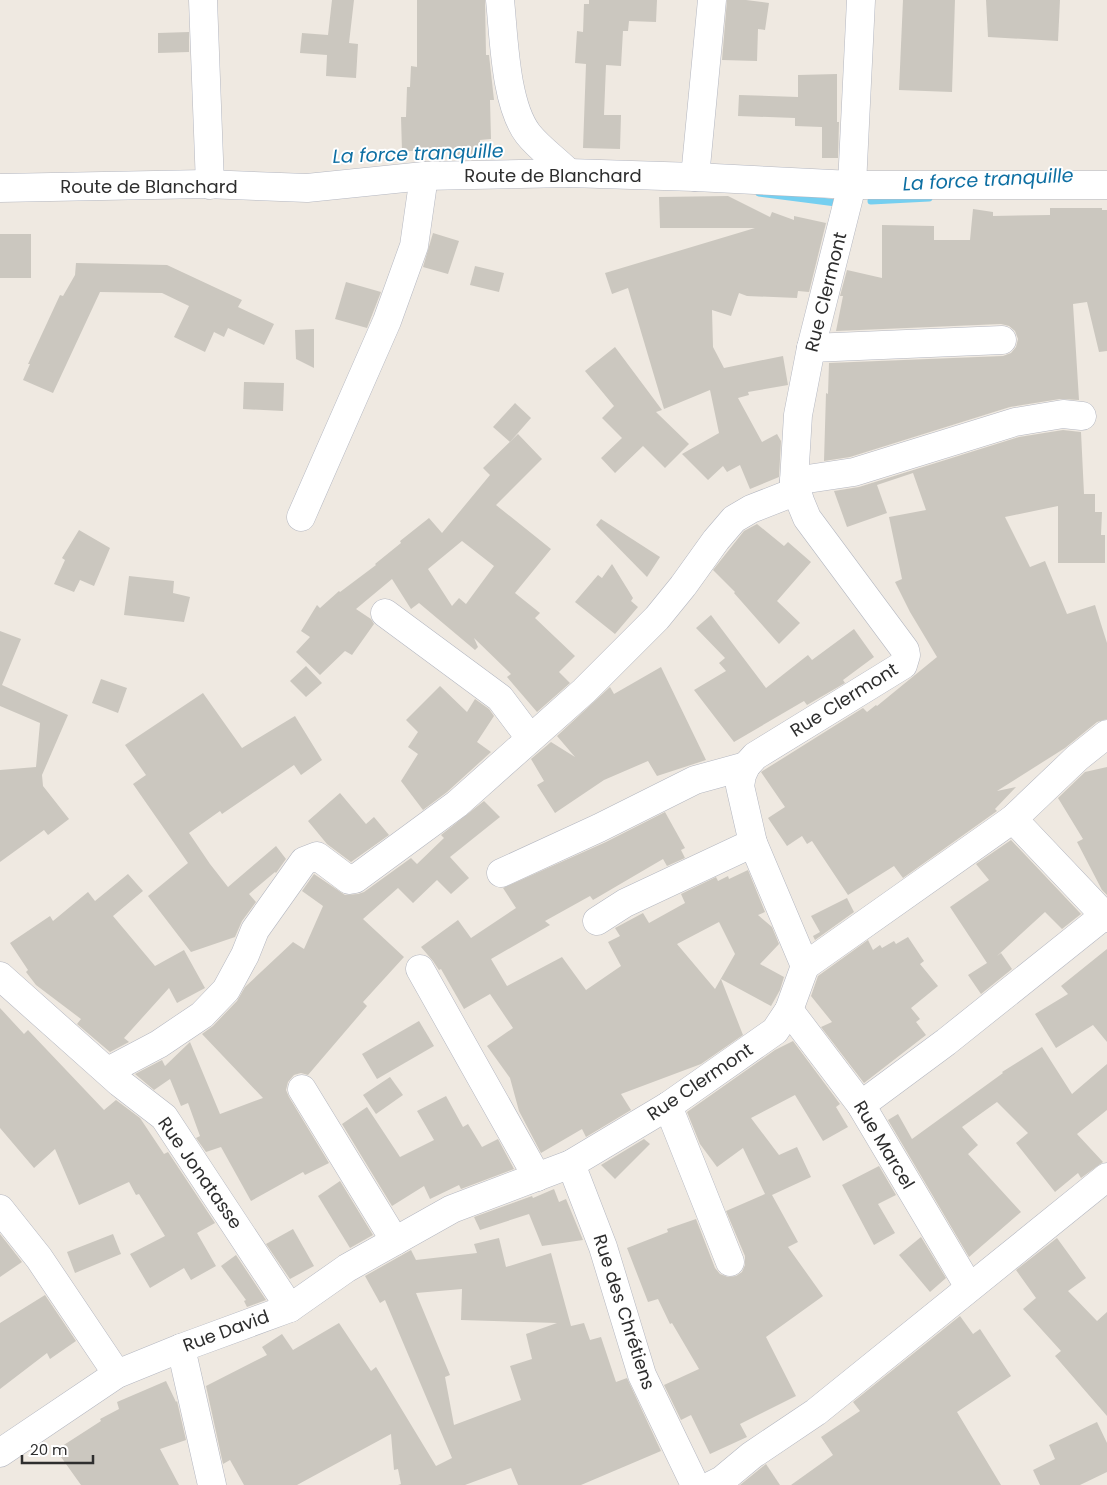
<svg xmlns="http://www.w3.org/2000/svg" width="1107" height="1485" font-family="Poppins,sans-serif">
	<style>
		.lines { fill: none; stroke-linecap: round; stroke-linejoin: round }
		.stream { stroke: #75cff0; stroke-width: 7 }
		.building { fill: #cbc7bf; fill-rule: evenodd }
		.minor-casing { stroke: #b4b7c1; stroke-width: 29 }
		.minor { stroke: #fff; stroke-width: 28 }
		.labels { text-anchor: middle; stroke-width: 4; stroke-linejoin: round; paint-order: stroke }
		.street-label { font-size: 18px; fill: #2e2e2e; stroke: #fff }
		.water-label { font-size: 19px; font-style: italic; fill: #0d6fa3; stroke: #fff }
	</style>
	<rect width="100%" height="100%" fill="#efe9e1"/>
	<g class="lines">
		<g class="stream">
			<path d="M759,193l77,10"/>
			<path d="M871,201l58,-3"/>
		</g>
	</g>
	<g class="building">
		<path d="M332,0h22l-5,43 9,1 -2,34 -30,-2 1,-21 -27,-2 2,-20 26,2z"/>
		<path d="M417,0h68l1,55h3l5,45h-4l1,39 -11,1v16l-24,1v-6h-54l-1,-34h5l1,-30h3l1,-21 6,1z"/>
		<path d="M589,0h68l-1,22 -27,-1 -1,10h-5l-2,35 -15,-1 -2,50h17l-1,34 -37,-1 3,-84 -11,-1 2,-32 6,1 1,-28h5z"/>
		<path d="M727,0h19l23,3 -4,27 -7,-1 -1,32 -35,-1z"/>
		<path d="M903,0h52l-3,92 -53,-2z"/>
		<path d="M986,0h74l-2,41 -70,-4z"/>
		<path d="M189,32v20l-31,1v-20z"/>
		<path d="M837,74v48h2l-1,36h-16v-31l-27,-1v-8l-57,-2 1,-21 59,2v-22z"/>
		<path d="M728,196l42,21 2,-5 22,8v-4l32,7 -17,69 -11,-1 -1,7 -50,-2 -8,-3 -8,23 -19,-6 1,37 11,21 59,-12 5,29 -40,7 1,3 -11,3 24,44 15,-8 4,7 -2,36 -29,12 -10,-24 -13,7 -4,-6 -15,14 -26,-26 37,-21 -9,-43 -46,19 -36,-121 -16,6 -7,-21 150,-45h-95l-1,-31z"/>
		<path d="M1050,208h52v2h5v141l-8,1 -12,-50 -14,2 6,96 -19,-1 -50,8 -160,50 -26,4 2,-68 2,1 1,-31 174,-7 8,-3 5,-6 2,-8 -3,-8 -6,-5 -8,-2 -165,7 7,-35h-3l7,-26 35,8v-53l52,1v14h36l3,-31 20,3v4l57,-1z"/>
		<path d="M433,233l26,8 -11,33 -25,-7z"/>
		<rect x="0" y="234" width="31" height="44"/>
		<path d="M76,263l91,2 75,35 -4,7 36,17 -10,21 -36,-17 -4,9 -10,-5 -9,20 -31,-15 15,-31 -27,-13 -62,-1 -47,101 -30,-13 7,-16h-2l32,-69 3,1 12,-21z"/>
		<path d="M475,266l29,7 -5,19 -29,-7z"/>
		<path d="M346,282l35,10 -14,36 -32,-9z"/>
		<path d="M314,329v39l-18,-9 -1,-29z"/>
		<path d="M615,347l47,63 -6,2 33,32 -24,24 -22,-22 -28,27 -14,-15 21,-20 -20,-20 12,-12 -29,-35z"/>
		<path d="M244,382l40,1 -1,28 -40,-2z"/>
		<path d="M515,403l16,15 -21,24 -17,-15z"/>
		<path d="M1063,430l18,2 3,62h11v18h7l-1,23h4v28h-47v-57l-53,11 25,50 15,-6 22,53 28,-9 12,38v76l-10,3 -32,26 -68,43 19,-4 -21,22 2,2 -94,67 -9,-12 -46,29 -36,-54 -5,3 -5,-8 -15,10 -19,-28 17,-11 -24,-35 102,-64 4,4 9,-7 1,1 60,-49 -27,-45 -15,-30 7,-3 -13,-62 37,-7 -13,-37 -36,12 10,28 -40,14 -13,-36 25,-4 160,-50z"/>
		<path d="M518,434l24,25 -46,46 55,44 -36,44 25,20 -5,5 40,38 -16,16 11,11 -33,29 -30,-35 4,-3 -37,-36 4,9 -3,3 -56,-47 -8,6 -19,-30 -36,30 15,10 3,5 -22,31 -7,-4 -25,24 -24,-23 14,-15 -9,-6 16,-26 3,3 19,-17 1,1 36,-27 -1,-1 26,-21 -1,-2 29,-23 13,15 48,-58 -7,-7zM462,541l32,25 -28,38 -7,-6 -7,8 -24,-37z"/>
		<path d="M601,519l59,38 -13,20 -51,-52z"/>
		<path d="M757,524l27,22 4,-4 23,20 -34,39 23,22 -21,21 -45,-51 1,-1 -22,-22 31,-39z"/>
		<path d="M79,530l31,18 -16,38 -14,-6 -6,12 -20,-8 11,-24 -3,-2z"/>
		<path d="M612,564l21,34 -2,3 7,6 -23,27 -40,-32 23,-27 4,3z"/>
		<path d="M129,576l45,5 -1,12 17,4 -6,25 -60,-7z"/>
		<path d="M711,615l55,73 42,-33 4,5 42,-31 20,28 -31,23 2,3 -38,22 -3,-4 -70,41 -40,-52 32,-19 -7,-8 6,-5 -29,-30z"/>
		<path d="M0,631l21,8 -19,46 66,30 -26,60 1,11 26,33 -21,16 -4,-5 -44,32v-92l36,-3 4,-44 -40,-17z"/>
		<path d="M306,666l16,17 -16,14 -16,-16z"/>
		<path d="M661,667l45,93 -49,16 -9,-15 -44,19 -49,33 -18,-28 7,-4 -13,-22 20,-17 24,15 -18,-21 53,-49 4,7z"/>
		<path d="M101,679l26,9 -9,25 -26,-10z"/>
		<path d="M440,686l27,26 8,-13 14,10 5,7 -17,26 14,10 -44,40 -24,18 -22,-29 17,-27 -10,-7 10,-15 -12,-12z"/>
		<path d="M203,693l39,55 53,-32 27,44 -21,15 -7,-10 -72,49 -2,-3 -31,22 21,31 18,23 48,-41 10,13 -10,14 -1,-1 -26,22 7,8 -14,19 -7,16 -44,15 -43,-56 40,-33 -55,-79 13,-9 -21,-30z"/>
		<path d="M1107,767v128l-5,-5 -25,-48 6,-3 -25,-41 27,-26z"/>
		<path d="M340,793l26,31 8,-7 15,18 -38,27 -24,-18 -19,-23z"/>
		<path d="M484,801l16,16 -50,40 19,21 -18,16 -14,-14 -24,23 -15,-15 -35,31 41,38 -41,45 4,4 -59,69 -7,-2 -7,2 -6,7 -2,8 3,7 40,66 -24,12 -2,-3 -52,29 -30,-54 -15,5 -10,-14 4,-2 -12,-33 -7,3 -11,-27 -16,11 -19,-16 27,-14 3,6 25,-24 30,72 43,-16 -61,-64 11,-8 24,-25 8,-14 48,-45 11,7 19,-43 -21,-15 12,-17 31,21 13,-1 6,-2 47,-34 6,6 27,-26 -3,-3z"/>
		<path d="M665,812l20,36 -4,2 4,8 -18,8 -4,-7 -70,41 -3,-4 -45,25 5,4 -59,34 16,27 55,-29 24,33 35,-24 -13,-24 12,-6 -5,-8 28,-15 6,10 36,-20 -4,-9 35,-17 2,4 10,-5 1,3 19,-9 17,42 -7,3 14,12 7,17 -19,20 24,13 -4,13 -9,16 -50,-27 22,56 -42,29 -80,30 10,16 -45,27 -4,-8 -41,24 -22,-42 -9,-33 -23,-32 26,-18 -23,-34 -26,15 -23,-40 -2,1 -6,-9 -12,-14 37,-27 13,18 45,-30 -13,-20 103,-46zM719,922l16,32 -20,35 -38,-45z"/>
		<path d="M1011,840l70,74 -19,15 -17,-17 -48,44 4,-3 11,16 -31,25 -13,-19 19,-12 -37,-56 39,-27 -13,-16z"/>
		<path d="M128,874l15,17 -30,25 42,50 29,-16 21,38 -28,15 -8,-15 -45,50 5,4 -19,10 -33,-28 4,-5 -45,-34 -10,-13 2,-2 -18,-27 40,-27 3,5 35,-29 7,9z"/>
		<path d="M847,898l7,14 -39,28 -2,-4 7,-4 -9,-16z"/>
		<path d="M908,937l16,24 -4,3 18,22 -27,22 9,11 -4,3 10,13 -62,48 -43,-56 11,-5 -21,-26 7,-20 50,-36 5,10 7,-5 2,3 12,-7 2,3z"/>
		<path d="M1107,949v93l-14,-17 -37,23 -21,-34 33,-20 -7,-8z"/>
		<path d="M0,1008l24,26 4,-4 76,80 12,-10 24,18 24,36 4,-2 47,71 -18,10 19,33 -25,14 -7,-12 -34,20 -20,-34 35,-18 -26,-42 -3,1 -7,-13 -50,23 -24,-56 -21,19 -34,-40z"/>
		<path d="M419,1021l15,25 -57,33 -15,-25z"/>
		<path d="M793,1041l47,63 -4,3 12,20 -25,14 -28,-46 -44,23 28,37 18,-8 14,30 -39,18 26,47 -10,5 35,49 -57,41 30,59 -56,28 7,13 -37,17 -19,-39 -10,5 -17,-35 35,-16 -27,-46 -2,1 -12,-25 -10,3 -21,-54 41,-16 -1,-3 29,-10 19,49 5,6 8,3 8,-1 6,-4 3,-7v-9l-19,-45 39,-17 -22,-46 -26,19 -17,-23 -13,-32 88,-62z"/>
		<path d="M1042,1047l30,47 35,-30v46l-30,24 26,28 -22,16 -3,-5 -23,19 -39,-49 12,-10 -31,-31 -35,25 16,18 -10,9 53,58 -52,45 -81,-137 10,-6 14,25 91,-66 -1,-1z"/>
		<path d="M390,1077l13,18 -27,19 -13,-19z"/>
		<path d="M446,1096l17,31 5,-3 14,23 16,-8 16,30 -53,20 -2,-4 -29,14 -6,-13 -32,20 -50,-82 25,-17 33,50 34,-17 -17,-29z"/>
		<path d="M644,1139l6,5 -35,35 -14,-14z"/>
		<path d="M879,1166l17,29 -18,9 17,29 -21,12 -32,-60z"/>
		<path d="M340,1181l33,54 -23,13 -32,-52z"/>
		<path d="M554,1189l5,13 7,-3 17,41 -41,6 -13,-32 -49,16 -6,-13 58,-21 1,2z"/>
		<path d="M293,1229l21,37 -24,13 -24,-35z"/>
		<path d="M0,1234l22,28 -22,15z"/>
		<path d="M113,1234l8,20 -46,19 -8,-21z"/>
		<path d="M921,1237l25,41 -16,14 -31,-37z"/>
		<path d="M499,1238l7,29 45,-14 20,73 13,-3 6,17 11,-3 15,45 11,-4 34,73 -80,34h-63l-7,-17 -46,17h-67l3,-1 -3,-15 -4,1 -3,-36 -94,51h-53l-14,-25 -7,4 -17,-78 61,-31 -5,-8 20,-13 11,16 46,-27 32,48 5,-4 60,99 16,-8 -67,-158 -5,3 -15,-27 46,-26 5,10 61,-7 -3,-9zM462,1289l-1,31 96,3 -31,11 6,25 -22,7 11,34 -67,25 -9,-48 5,-2 -34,-82z"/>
		<path d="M1057,1238l29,40 -18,13 29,30 10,-9v104l-52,-60 6,-5 -38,-42 13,-11 -20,-28z"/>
		<path d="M236,1255l30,45 -19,7 -3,-6 2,-1 -25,-34z"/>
		<path d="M45,1295l31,46 -26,18 -3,-6 -47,36v-66z"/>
		<path d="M960,1316l13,18 7,-5 31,47 -54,36 44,73h-210l42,-30 -12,-18 39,-26 -7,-9z"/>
		<path d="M166,1381l10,21 1,-1 9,39 -26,9 19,36h-98l-25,-35 45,-29 -1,-2 19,-10 -2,-7z"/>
		<path d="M1097,1422l10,21v29l-27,13h-40l-7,-15 22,-11 -6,-14z"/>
		<path d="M766,1464l14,21h-40l21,-17z"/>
	</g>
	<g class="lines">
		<defs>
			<g id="minor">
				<path d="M203,0l7,185"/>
				<path d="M500,0c4,37 5,104 28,134 11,14 28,26 41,39"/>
				<path d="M695,177l17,-177"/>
				<path d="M0,188l205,-4 102,4 117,-12 145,-3 126,4 157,8h255"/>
				<path d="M811,348l191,-8"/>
				<path d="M794,481l60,-9 161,-50 48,-8 19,2"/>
				<path d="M301,517l86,-196 27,-75 10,-70"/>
				<path d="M385,613l115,85 30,40"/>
				<path d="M1013,819l94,99"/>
				<path d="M501,873l98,-45 96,-48 51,-14"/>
				<path d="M597,921l28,-18 128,-60"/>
				<path d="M805,966l208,-147 64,-61 30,-24"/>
				<path d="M420,969l117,208"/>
				<path d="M0,976l120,107 44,34 126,191"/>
				<path d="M789,1010l72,95 108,182"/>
				<path d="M108,1071l51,-27 43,-29 24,-25 19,-35 10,-25 49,-69 13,-5 32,24 6,-1 102,-75 127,-113 73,-73 26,-32 33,-46 18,-21 17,-10 46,-18"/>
				<path d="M302,1089l93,152"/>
				<path d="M861,1105l85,-63 159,-127"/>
				<path d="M668,1106l62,156"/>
				<path d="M571,1164l32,83 39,128 53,110"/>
				<path d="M0,1209l39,49 78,116"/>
				<path d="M181,1348l31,137"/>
				<path d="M0,1453l117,-79 64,-26 109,-40 57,-40 105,-59 119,-45 97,-58 107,-75 14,-21 16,-44 -52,-123 -13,-57 2,-11 4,-9 9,-10 148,-91 3,-10 -1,-5 -98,-132 -7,-17 -6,-20 4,-66 13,-67 41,-163 9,-185"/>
				<path d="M712,1485l10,-5 30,-25 64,-43 291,-235"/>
			</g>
		</defs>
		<use href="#minor" class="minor-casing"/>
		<use href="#minor" class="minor"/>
	</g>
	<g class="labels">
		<g class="street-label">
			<text x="553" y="182">Route de Blanchard</text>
			<text x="149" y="193">Route de Blanchard</text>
			<text transform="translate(826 292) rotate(-76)" y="6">Rue Clermont</text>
			<text transform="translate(844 700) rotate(-32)" y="6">Rue Clermont</text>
			<text transform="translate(700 1082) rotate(-34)" y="6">Rue Clermont</text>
			<text transform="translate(884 1145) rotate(59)" y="6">Rue Marcel</text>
			<text transform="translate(200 1173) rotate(55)" y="6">Rue Jonatasse</text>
			<text transform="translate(624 1312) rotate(72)" y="6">Rue des Chrétiens</text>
			<text transform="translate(226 1331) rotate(-20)" y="6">Rue David</text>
		</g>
		<g class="water-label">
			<text transform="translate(418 153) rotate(-2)" y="7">La force tranquille</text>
			<text transform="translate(988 179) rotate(-3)" y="7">La force tranquille</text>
		</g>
	</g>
	<path d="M22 1455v8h71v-8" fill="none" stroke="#2e2e2e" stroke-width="2.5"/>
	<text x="30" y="1455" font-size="15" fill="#2e2e2e" stroke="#ffffff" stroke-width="4" paint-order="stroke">20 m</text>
</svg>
